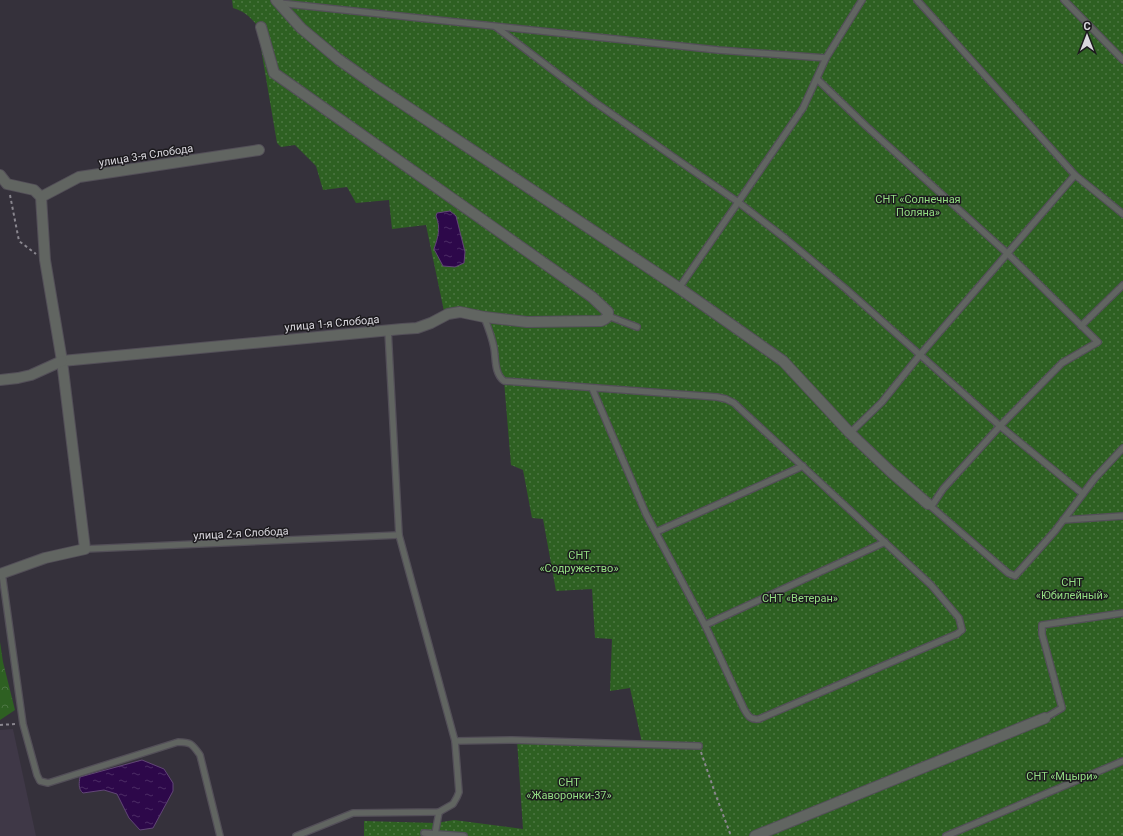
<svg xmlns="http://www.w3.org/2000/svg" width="1123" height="836" font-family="Roboto,sans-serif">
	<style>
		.built { fill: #3f3847 }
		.forest { fill: url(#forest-crowns) }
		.garden { fill: url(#garden-dots) }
		.water { fill: url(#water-ripples); stroke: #614676 }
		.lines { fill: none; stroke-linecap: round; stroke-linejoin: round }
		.service-casing { stroke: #534f58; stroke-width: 8 }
		.minor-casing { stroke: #534f58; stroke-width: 12 }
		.tertiary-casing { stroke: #534f58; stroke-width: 12 }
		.path { stroke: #8a878f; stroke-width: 2; stroke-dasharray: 3 3; stroke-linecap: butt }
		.service { stroke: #616561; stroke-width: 5.5 }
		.minor { stroke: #616561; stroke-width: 10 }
		.tertiary { stroke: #616561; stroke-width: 10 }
		.labels { text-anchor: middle; stroke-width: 3; stroke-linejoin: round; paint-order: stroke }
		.street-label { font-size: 11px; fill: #dad8de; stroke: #1c1a1e }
		.park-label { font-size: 11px; fill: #93dd82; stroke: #1c1a1e }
	</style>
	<defs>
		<pattern id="forest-crowns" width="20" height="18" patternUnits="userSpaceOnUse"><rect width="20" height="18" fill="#2e6022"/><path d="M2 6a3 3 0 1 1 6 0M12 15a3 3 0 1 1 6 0" fill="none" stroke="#4c7642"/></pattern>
		<pattern id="garden-dots" width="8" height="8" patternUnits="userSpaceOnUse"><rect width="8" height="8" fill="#2e6022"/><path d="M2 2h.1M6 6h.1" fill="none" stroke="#4c7642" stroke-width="1.8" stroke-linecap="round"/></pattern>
		<pattern id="water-ripples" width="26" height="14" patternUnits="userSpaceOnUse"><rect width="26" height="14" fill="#2d084a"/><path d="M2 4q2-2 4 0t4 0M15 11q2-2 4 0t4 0" fill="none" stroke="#4b2b64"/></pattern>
	</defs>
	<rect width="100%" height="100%" fill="#35313b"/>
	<path class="built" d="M13,729l23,107h-36v-106z"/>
	<path class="forest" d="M0,642l3,20 12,48 -15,10z"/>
	<path class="garden" d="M232,0h891v836h-759v-15l72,2 18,-3 69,9 -6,-89 125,3 -12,-55 -20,3 2,-52 -17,-1 -3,-49 -36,2 -13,-72 -11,-1 -9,-48 -12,-5 -7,-84 -4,-3 -15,-61 -40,-1 -19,-91 -34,4 -3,-29 -33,3 -9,-16 -24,3 -7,-24 -21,-21 -14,2 -4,-4 -20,-118c-7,-8 -13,-14 -24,-17z"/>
	<g class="water">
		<path d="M450,211l6,5 9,36 -1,11 -9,4 -12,-1 -9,-17c4,-12 7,-21 2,-33l1,-3z"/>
		<path d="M142,760l22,9 9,14v8l-20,37 -13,2 -11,-12 -12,-24 -13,-4 -21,3c-5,-4 -4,-10 -3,-16z"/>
	</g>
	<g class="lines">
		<defs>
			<g id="service">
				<path d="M917,0l158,175 48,39"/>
				<path d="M1064,0l59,60"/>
				<path d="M279,3l439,47 108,8"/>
				<path d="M496,27l100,76 142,99 48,37 60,50 154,137 83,68"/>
				<path d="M817,79l49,47 142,128 90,88 -36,21 -62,63 -57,63 -10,15h-5l80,69 7,3 40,-45 40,-53 28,-30"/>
				<path d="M679,288l124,-180 23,-50 36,-58"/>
				<path d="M608,316l29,11"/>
				<path d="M484,317c4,10 8,20 10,31 2,11 0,25 10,33l213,16 9,2 8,4 197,182 28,33 3,12 -5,4 -198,85c-9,1 -11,-3 -15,-10l-39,-84 -59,-111 -54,-126"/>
				<path d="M1081,326l42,-41"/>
				<path d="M850,433l32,-31 37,-46 156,-181"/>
				<path d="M1063,520l60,-4"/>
				<path d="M656,532l147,-66"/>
				<path d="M85,549l314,-14"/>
				<path d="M2,573l21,151 14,51 3,6 8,2 130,-41c13,0 14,2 22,13l20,81"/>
				<path d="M705,625l180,-83"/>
				<path d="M1045,718l17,-10 -20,-74v-9l81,-12"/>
				<path d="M455,741l58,-1 186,6"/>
				<path d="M424,833l40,3"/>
				<path d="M435,834l4,-22"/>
				<path d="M296,836l57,-23 86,-1 14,-8 4,-7 2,-5 -4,-51 -56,-206 -11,-205"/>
				<path d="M946,836l177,-75"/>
			</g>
			<g id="minor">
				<path d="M276,0l25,28 37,31 38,27 303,202 104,73 67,72 41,39 37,32"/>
				<path d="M0,175l7,9 27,6 7,7 4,63 17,101 23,188 -40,9 -45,16"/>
				<path d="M41,197l38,-20 180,-27"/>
				<path d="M62,361l340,-32 15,-1 14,-5 17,-9 12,-2 24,5 43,5 74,-1c5,-2 7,-3 7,-9l-16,-15 -318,-224 -13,-46"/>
				<path d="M755,836c97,-40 194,-79 290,-118"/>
			</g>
			<path id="tertiary" d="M0,380l18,-2 13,-3 31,-14"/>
		</defs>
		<use href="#service" class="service-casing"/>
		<use href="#minor" class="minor-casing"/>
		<use href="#tertiary" class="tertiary-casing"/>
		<g class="path">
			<path d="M10,195l9,46 17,13"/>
			<path d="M0,725l15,-1"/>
			<path d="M701,752l14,41 16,43"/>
		</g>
		<use href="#service" class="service"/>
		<use href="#minor" class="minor"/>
		<use href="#tertiary" class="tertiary"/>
	</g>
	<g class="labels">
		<g class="street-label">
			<text transform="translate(146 155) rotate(-9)" y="4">улица 3-я Слобода</text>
			<text transform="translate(332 323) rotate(-5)" y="4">улица 1-я Слобода</text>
			<text transform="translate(241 533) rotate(-3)" y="4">улица 2-я Слобода</text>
		</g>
		<g class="park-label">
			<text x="918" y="203">СНТ «Солнечная<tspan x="918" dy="13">Поляна»</tspan></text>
			<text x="579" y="559">СНТ<tspan x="579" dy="13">«Содружество»</tspan></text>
			<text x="1072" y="586">СНТ<tspan x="1072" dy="13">«Юбилейный»</tspan></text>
			<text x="800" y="602">СНТ «Ветеран»</text>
			<text x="1062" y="780">СНТ «Мцыри»</text>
			<text x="569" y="786">СНТ<tspan x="569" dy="13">«Жаворонки-37»</tspan></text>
		</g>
	</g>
	<g transform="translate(1087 36)" stroke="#1c1a1e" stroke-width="3" paint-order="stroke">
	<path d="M0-3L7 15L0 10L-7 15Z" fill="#dad8de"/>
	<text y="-6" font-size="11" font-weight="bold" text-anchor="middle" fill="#dad8de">С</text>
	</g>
</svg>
